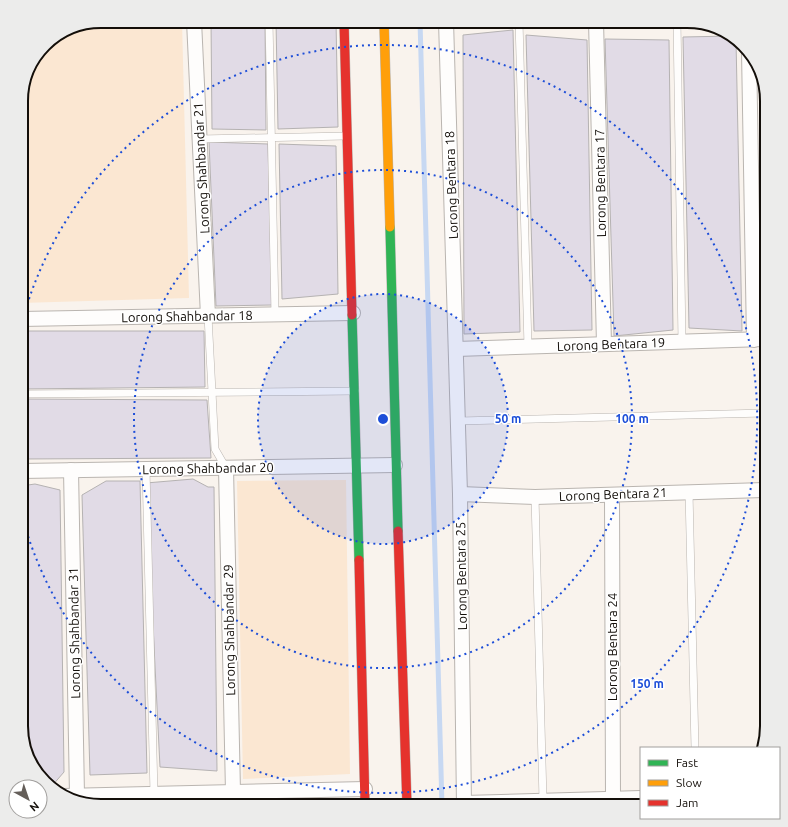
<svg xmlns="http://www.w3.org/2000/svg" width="788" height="827" font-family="Ubuntu,sans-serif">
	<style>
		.green { fill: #fbe7d2 }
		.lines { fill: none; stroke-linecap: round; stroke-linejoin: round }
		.stream { stroke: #c7d8f2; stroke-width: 5 }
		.building { fill: #e1dbe6; stroke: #b5b2b2 }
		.lane-casing { stroke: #bab5b0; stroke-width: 8 }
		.street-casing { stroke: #bab5b0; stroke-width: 16 }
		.fast-casing { stroke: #bab5b0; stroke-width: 10 }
		.slow-casing { stroke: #bab5b0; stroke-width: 10 }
		.jam-casing { stroke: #bab5b0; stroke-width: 10 }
		.lane { stroke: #fefdfc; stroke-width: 7 }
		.street { stroke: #fefdfc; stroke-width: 14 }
		.fast { stroke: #30b455; stroke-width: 9 }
		.slow { stroke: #ff9f0a; stroke-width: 9 }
		.jam { stroke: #e5322d; stroke-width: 9 }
		.ring { fill: none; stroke: #1d4ed8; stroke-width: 2; stroke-dasharray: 2 4 }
		.labels { text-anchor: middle; stroke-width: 3; stroke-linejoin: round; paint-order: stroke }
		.street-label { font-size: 13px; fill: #130e09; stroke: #fff }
		.rim { fill: none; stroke: #130e09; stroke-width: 2 }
		.centre { fill: #1d4ed8; stroke: #fff; stroke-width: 2 }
		.ring-label { font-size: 12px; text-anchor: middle; font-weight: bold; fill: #1d4ed8; stroke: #fff; stroke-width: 3; stroke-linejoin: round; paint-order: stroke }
	</style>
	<rect width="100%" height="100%" fill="#f9f3ed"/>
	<g class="green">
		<path d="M101,21h81l7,277 -168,5v-207l8,-30 19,-25 23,-14z"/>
		<path d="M346,480l4,294 -107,5 -6,-298z"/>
	</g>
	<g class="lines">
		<path class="stream" d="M420,21l22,785"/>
	</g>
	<g class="building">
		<path d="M211,21h54l1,109 -54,-1z"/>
		<path d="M276,21h60l2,106 -60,2z"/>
		<path d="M513,30l7,302 -56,2 -1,-299z"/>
		<path d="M526,35l61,5 5,290 -58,1z"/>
		<path d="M731,36l5,4 6,291 -53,-3 -6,-291z"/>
		<path d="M605,39l64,1 4,290 -59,6z"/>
		<path d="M209,142l59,2 4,161 -56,1z"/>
		<path d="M279,144l57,2 2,148 -56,5z"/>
		<path d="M21,331h183l1,56 -184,2z"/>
		<path d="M21,399l186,1 4,58 -190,1z"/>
		<path d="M193,479l15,8h6l3,284 -57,-4 -14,-284z"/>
		<path d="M106,481h34l7,292 -57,2 -8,-280z"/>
		<path d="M35,484l25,6 4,282 -13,15 -10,-8 -14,-23 -6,-30v-240z"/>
		<path d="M352,802v4l-185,-1z"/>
		<path d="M151,804v2l-52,-1z"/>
	</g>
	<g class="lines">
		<defs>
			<g id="lane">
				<path d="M269,21l6,293"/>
				<path d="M519,21l9,326"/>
				<path d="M677,21l5,321"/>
				<path d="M200,139l145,-3"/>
				<path d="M208,316l7,133 11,19"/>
				<path d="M21,394l334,-3"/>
				<path d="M458,421l309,-8"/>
				<path d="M146,469l8,325"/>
				<path d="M689,492l6,256"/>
				<path d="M535,497l8,303"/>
				<path d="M162,806v-13"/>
			</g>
			<g id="street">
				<path d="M194,21l14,295"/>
				<path d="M446,21l14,473 4,312"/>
				<path d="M596,21l8,323"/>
				<path d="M749,51l5,289"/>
				<path d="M21,319l332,-6"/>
				<path d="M456,349l311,-10"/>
				<path d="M226,468l7,324"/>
				<path d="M71,470l6,325"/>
				<path d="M21,471l374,-6"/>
				<path d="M460,494l75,3 232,-7"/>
				<path d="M612,495l1,304"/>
				<path d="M63,796l302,-7"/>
				<path d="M464,803l177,-5"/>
			</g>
			<g id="fast">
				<path d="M390,227l8,304"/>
				<path d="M352,315l7,245"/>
			</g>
			<path id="slow" d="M384,21l6,206"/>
			<g id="jam">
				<path d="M344,21l8,294"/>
				<path d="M398,531l9,275"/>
				<path d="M359,560l6,246"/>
			</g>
		</defs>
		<use href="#lane" class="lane-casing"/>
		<use href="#street" class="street-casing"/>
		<use href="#fast" class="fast-casing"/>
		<use href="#slow" class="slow-casing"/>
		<use href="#jam" class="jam-casing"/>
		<use href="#lane" class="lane"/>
		<use href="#street" class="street"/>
		<use href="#fast" class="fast"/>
		<use href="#slow" class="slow"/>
		<use href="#jam" class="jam"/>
	</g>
	<circle cx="383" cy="419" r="125" fill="#1d4ed8" fill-opacity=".12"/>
	<g class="ring">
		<circle cx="383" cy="419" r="125"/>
		<circle cx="383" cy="419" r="249"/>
		<path d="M22 322A374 374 0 1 1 22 516"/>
	</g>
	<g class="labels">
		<g class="street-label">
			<text transform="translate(201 168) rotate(-93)" y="5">Lorong Shahbandar 21</text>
			<text transform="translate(600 183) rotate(-91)" y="5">Lorong Bentara 17</text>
			<text transform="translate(451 185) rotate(-92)" y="5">Lorong Bentara 18</text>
			<text transform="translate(187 316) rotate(-1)" y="5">Lorong Shahbandar 18</text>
			<text transform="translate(611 344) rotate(-2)" y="5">Lorong Bentara 19</text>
			<text transform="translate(208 468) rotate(-1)" y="5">Lorong Shahbandar 20</text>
			<text transform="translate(613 494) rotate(-2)" y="5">Lorong Bentara 21</text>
			<text transform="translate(461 576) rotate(-91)" y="5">Lorong Bentara 25</text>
			<text transform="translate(229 630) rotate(-91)" y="5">Lorong Shahbandar 29</text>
			<text transform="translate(74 633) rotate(-91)" y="5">Lorong Shahbandar 31</text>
			<text transform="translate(612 647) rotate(-90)" y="5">Lorong Bentara 24</text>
		</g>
	</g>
	<path d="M0 0H788V827H0ZM101 28H687A73 73 0 0 1 760 101V726A73 73 0 0 1 687 799H101A73 73 0 0 1 28 726V101A73 73 0 0 1 101 28Z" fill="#ececeb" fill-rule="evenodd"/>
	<path class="rim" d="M101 28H687A73 73 0 0 1 760 101V726A73 73 0 0 1 687 799H101A73 73 0 0 1 28 726V101A73 73 0 0 1 101 28Z"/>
	<circle cx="383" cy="419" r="6" class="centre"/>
	<g class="ring-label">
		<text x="508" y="423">50 m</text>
		<text x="632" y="423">100 m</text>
		<text x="647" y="688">150 m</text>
	</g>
	<rect x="640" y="747" width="140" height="72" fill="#ffffff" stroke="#a19f9d"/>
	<rect x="648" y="760" width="20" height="6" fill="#30b455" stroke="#a19f9d"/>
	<text x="676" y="767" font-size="12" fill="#130e09">Fast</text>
	<rect x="648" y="780" width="20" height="6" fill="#ff9f0a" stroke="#a19f9d"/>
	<text x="676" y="787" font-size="12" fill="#130e09">Slow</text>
	<rect x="648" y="800" width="20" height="6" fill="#e5322d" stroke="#a19f9d"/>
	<text x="676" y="807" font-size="12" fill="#130e09">Jam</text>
	<g transform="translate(28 799) rotate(140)"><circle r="19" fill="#ffffff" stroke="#a19f9d"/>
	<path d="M0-3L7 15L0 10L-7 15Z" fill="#645e59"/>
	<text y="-6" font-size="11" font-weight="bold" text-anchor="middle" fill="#130e09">N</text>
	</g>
</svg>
